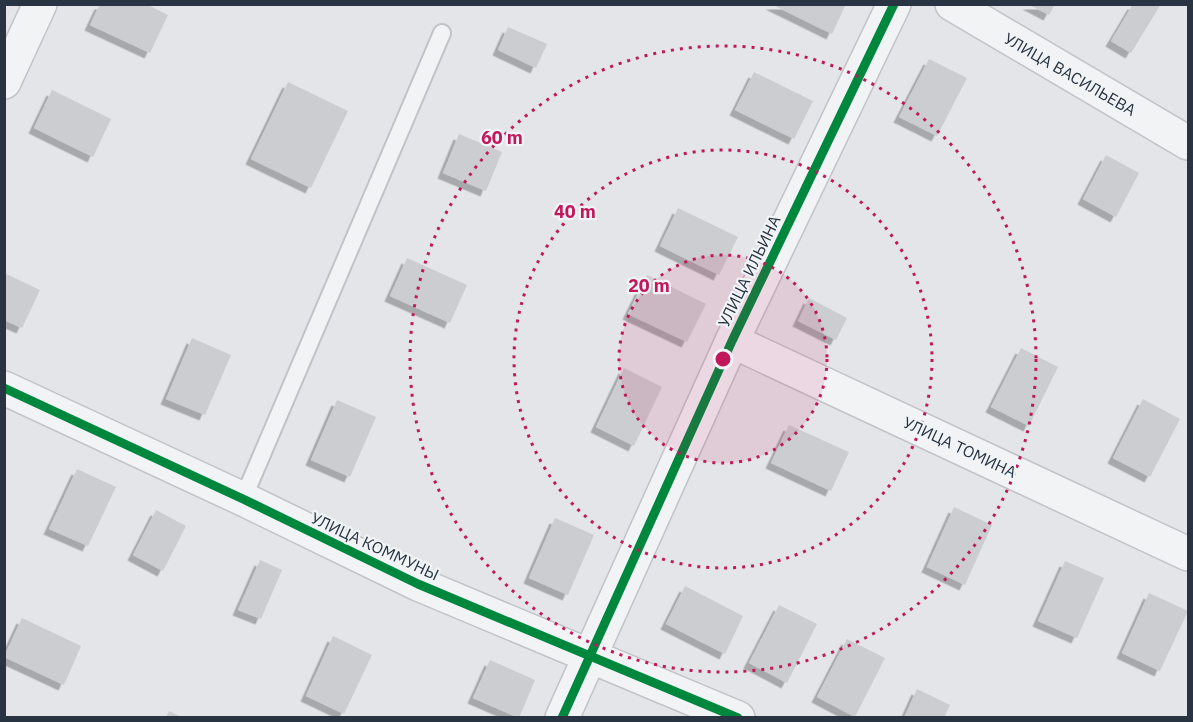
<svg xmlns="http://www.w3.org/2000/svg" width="1193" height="722" font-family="'IBM Plex Sans',sans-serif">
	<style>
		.building { fill: #cbcdd0; filter: url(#shadow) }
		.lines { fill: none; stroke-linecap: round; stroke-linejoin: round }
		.service-casing { stroke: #c1c3c6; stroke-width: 20 }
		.minor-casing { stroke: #c1c3c6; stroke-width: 36 }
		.service { stroke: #f2f3f5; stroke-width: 16 }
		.minor { stroke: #f2f3f5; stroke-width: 33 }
		.cycleway-casing { stroke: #f1f4f7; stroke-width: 13 }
		.cycleway { stroke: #00873e; stroke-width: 9 }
		.ring { fill: none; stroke: #c2185b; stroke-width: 3; stroke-dasharray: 3 6 }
		.labels { text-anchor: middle; stroke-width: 4.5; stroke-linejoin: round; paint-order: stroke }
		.street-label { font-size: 16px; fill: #293442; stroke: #f1f4f7 }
		.centre { fill: #c2185b; stroke: #f1f4f7; stroke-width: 3 }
		.ring-label { font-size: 18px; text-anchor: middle; font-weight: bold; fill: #c2185b; stroke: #f1f4f7; stroke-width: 4.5; stroke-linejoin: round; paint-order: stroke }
	</style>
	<defs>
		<filter id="shadow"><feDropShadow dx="-5.5" dy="5.5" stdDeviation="0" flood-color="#0004"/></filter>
	</defs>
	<rect width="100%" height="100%" fill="#e3e5e8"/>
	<g class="building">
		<path d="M100,4h46l22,11 -18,38 -60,-28z"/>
		<path d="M771,4h75l-14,30z"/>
		<path d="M1028,4h27l-6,11z"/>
		<path d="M1133,4h28l-30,49 -20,-12z"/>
		<path d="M508,27l39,17 -11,24 -38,-18z"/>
		<path d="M929,59l38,19 -30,58 -38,-19z"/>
		<path d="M754,72l59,29 -19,38 -59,-29z"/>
		<path d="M288,82l60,29 -37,77 -60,-29z"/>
		<path d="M52,90l59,29 -18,38 -59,-29z"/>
		<path d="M459,134l43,18 -16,39 -43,-18z"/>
		<path d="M1106,155l33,18 -23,44 -33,-18z"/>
		<path d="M678,208l60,29 -19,38 -59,-29z"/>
		<path d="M407,258l60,27 -17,38 -60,-27z"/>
		<path d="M4,273l36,17 -18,38 -18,-8z"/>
		<path d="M647,275l59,29 -19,38 -59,-28z"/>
		<path d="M809,298l38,20 -11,22 -38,-19z"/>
		<path d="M192,338l39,17 -26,60 -39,-16z"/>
		<path d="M1021,348l37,19 -29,59 -38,-19z"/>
		<path d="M624,368l38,19 -28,59 -38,-19z"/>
		<path d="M1143,399l37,20 -30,58 -37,-19z"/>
		<path d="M337,400l39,17 -26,60 -39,-17z"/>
		<path d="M789,425l60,27 -18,39 -60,-28z"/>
		<path d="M77,469l39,18 -28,59 -39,-17z"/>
		<path d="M954,507l38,18 -27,60 -38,-18z"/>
		<path d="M156,510l30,16 -23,45 -30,-16z"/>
		<path d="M555,518l39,17 -26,60 -39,-17z"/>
		<path d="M260,560l22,10 -21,49 -23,-9z"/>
		<path d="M1065,561l39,17 -27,60 -39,-17z"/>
		<path d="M685,586l58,30 -18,38 -59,-30z"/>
		<path d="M1149,593l39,18 -28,60 -38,-18z"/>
		<path d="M779,605l38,19 -30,59 -38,-20z"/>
		<path d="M22,618l59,28 -17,39 -60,-28z"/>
		<path d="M333,636l39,19 -28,59 -38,-18z"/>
		<path d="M847,639l38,19 -30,59 -38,-20z"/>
		<path d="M490,660l45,20 -16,38 -46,-20z"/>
		<path d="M917,689l33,16 -6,13h-40z"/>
		<path d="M169,711l14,7h-17z"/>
	</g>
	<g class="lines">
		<defs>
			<path id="service" d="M243,499l199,-466"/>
			<g id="minor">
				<path d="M952,4l236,139"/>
				<path d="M4,82l36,-78"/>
				<path d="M732,341l456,213"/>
				<path d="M4,388l239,111 175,85 320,134"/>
				<path d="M562,718l170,-377 162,-337"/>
			</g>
		</defs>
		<use href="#service" class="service-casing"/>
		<use href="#minor" class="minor-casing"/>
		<use href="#service" class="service"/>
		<use href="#minor" class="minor"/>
		<defs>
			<g id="cycleway">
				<path d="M4,388l239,111 175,85 320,134"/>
				<path d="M562,718l170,-377 162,-337"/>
			</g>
		</defs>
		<use href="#cycleway" class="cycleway-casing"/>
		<use href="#cycleway" class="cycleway"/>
	</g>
	<circle cx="723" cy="359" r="104" fill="#c2185b" fill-opacity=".12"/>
	<g class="ring">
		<circle cx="723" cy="359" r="104"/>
		<circle cx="723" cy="359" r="209"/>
		<circle cx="723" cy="359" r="313"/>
	</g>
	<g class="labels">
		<g class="street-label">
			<text transform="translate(1070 74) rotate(30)" y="6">УЛИЦА ВАСИЛЬЕВА</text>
			<text transform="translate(749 271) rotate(-64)" y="6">УЛИЦА ИЛЬИНА</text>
			<text transform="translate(960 447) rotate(25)" y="6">УЛИЦА ТОМИНА</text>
			<text transform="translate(375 546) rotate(25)" y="6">УЛИЦА КОММУНЫ</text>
		</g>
	</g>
	<circle cx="723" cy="359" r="9" class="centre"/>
	<g class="ring-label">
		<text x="502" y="144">60 m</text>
		<text x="575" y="218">40 m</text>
		<text x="649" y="292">20 m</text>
	</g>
	<rect width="1193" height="722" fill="none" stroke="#293442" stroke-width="12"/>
</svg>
